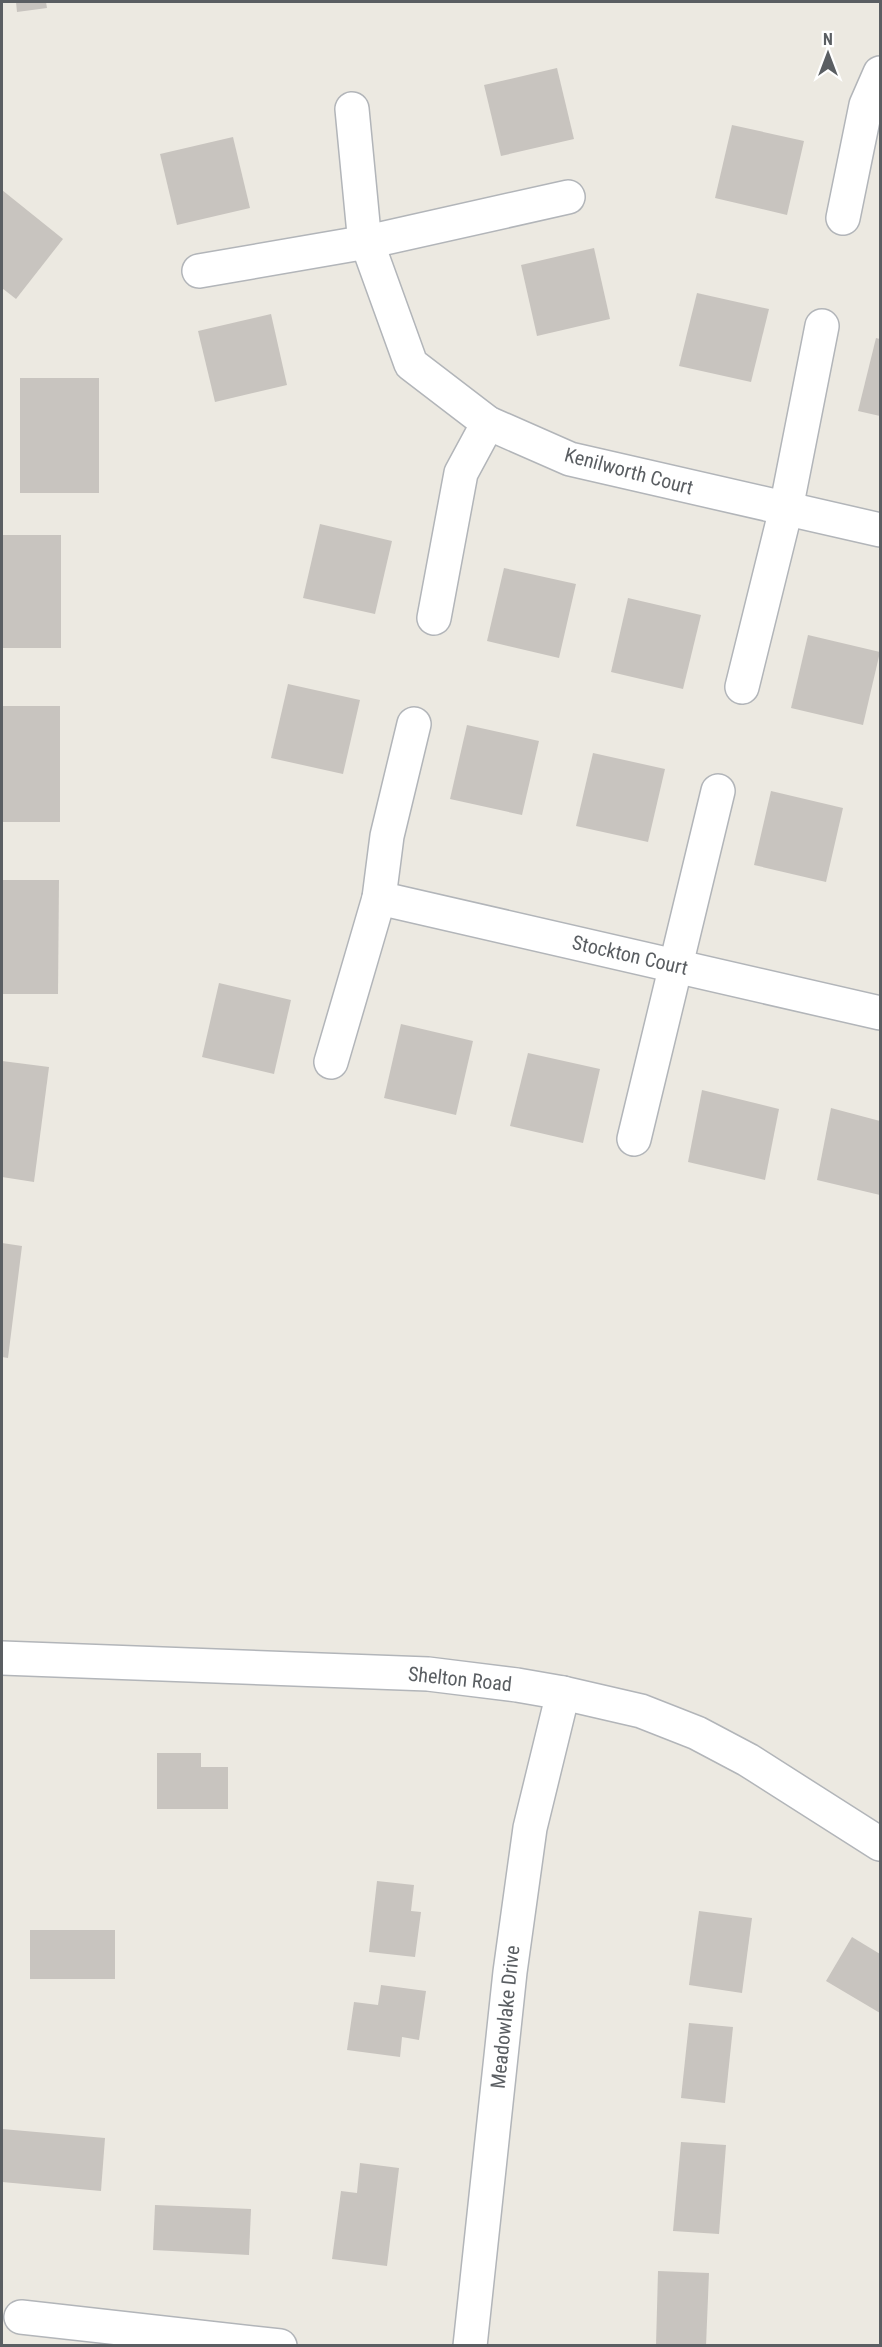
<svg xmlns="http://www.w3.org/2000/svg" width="882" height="2347" font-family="'Roboto Condensed',sans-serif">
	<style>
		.building { fill: #c8c4bf }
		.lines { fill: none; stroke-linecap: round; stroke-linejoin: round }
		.minor-casing { stroke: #b2b5b9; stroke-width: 36 }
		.minor { stroke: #fff; stroke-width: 33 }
		.labels { text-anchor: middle; stroke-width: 4.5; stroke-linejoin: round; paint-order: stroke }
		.street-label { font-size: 20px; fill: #5a5e62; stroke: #fff }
	</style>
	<rect width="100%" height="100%" fill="#ece9e1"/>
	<g class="building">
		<path d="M16,2h30l1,6 -30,4z"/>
		<path d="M557,68l17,71 -73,17 -17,-71z"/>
		<path d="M732,125l72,16 -17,74 -72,-17z"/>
		<path d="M233,137l17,71 -73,17 -17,-71z"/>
		<path d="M2,190l61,49 -47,60 -14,-11z"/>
		<path d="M594,248l16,71 -73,17 -16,-71z"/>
		<path d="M697,293l72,16 -18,73 -72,-16z"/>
		<path d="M271,314l16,71 -72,17 -17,-71z"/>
		<path d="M876,338l4,1v77l-22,-5z"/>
		<rect x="20" y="378" width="79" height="115"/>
		<path d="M320,524l72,17 -17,73 -72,-16z"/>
		<rect x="2" y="535" width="59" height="113"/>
		<path d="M504,568l72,16 -17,74 -72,-17z"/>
		<path d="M628,598l73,17 -18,74 -72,-17z"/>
		<path d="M808,635l72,17 -17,73 -72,-17z"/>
		<path d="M288,684l72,16 -17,74 -72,-16z"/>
		<rect x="2" y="706" width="58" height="116"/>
		<path d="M467,725l72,16 -17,74 -72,-16z"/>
		<path d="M593,753l72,16 -17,73 -72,-16z"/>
		<path d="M771,791l72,17 -17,74 -72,-17z"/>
		<path d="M2,880h57l-1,114h-56z"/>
		<path d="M219,983l72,17 -17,74 -72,-17z"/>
		<path d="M401,1024l72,17 -17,74 -72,-17z"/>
		<path d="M528,1053l72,16 -17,74 -73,-17z"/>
		<path d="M2,1061l47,6 -15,115 -32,-5z"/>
		<path d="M702,1090l77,19 -14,71 -77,-18z"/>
		<path d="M831,1108l49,13v74l-63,-15z"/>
		<path d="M2,1243l20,3 -14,112 -6,-1z"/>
		<path d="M157,1753h44v14h27v42h-71z"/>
		<path d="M377,1881l37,4 -3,26 10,1 -6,45 -46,-5z"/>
		<path d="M699,1911l53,7 -10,75 -53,-8z"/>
		<rect x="30" y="1930" width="85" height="49"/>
		<path d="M852,1937l28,17v59l-54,-32z"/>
		<path d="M381,1985l45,6 -7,49 -17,-3 -2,20 -53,-7 7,-48 24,3z"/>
		<path d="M689,2023l44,4 -8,76 -44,-5z"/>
		<path d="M2,2129l103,9 -4,53 -99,-9z"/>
		<path d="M681,2142l45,3 -7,89 -46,-3z"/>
		<path d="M360,2163l39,5 -12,98 -55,-7 9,-68 16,2z"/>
		<path d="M155,2205l96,4 -2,46 -96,-5z"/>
		<path d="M658,2271l51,2 -3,73h-50z"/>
	</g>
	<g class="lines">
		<defs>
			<g id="minor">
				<path d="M352,109l12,125 47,130 77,59 82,36 310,71"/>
				<path d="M843,218l23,-113 14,-32"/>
				<path d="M199,271l168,-29 201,-45"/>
				<path d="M434,618l27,-145 27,-50"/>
				<path d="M742,687l44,-178 36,-183"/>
				<path d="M379,898l501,115"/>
				<path d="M331,1062l48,-164 8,-62 27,-112"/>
				<path d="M634,1139l84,-348"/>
				<path d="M2,1658l426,16 89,11 46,8 78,18 56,22 51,27 132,84"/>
				<path d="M21,2317l259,29"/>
				<path d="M470,2346l40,-374 20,-144 33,-135"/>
			</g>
		</defs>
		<use href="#minor" class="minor-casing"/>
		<use href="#minor" class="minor"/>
	</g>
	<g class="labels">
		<g class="street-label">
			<text transform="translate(629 471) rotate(15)" y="7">Kenilworth Court</text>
			<text transform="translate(630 955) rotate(13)" y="7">Stockton Court</text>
			<text transform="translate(460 1679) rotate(6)" y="7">Shelton Road</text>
			<text transform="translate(505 2017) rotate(-84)" y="7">Meadowlake Drive</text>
		</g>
	</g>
	<rect width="882" height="2347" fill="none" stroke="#5a5e62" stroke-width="6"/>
	<g transform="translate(828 54)" stroke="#ffffff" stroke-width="4.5" paint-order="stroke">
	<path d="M0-4.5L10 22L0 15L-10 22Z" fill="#5a5e62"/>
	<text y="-9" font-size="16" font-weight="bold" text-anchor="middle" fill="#5a5e62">N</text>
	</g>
</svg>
